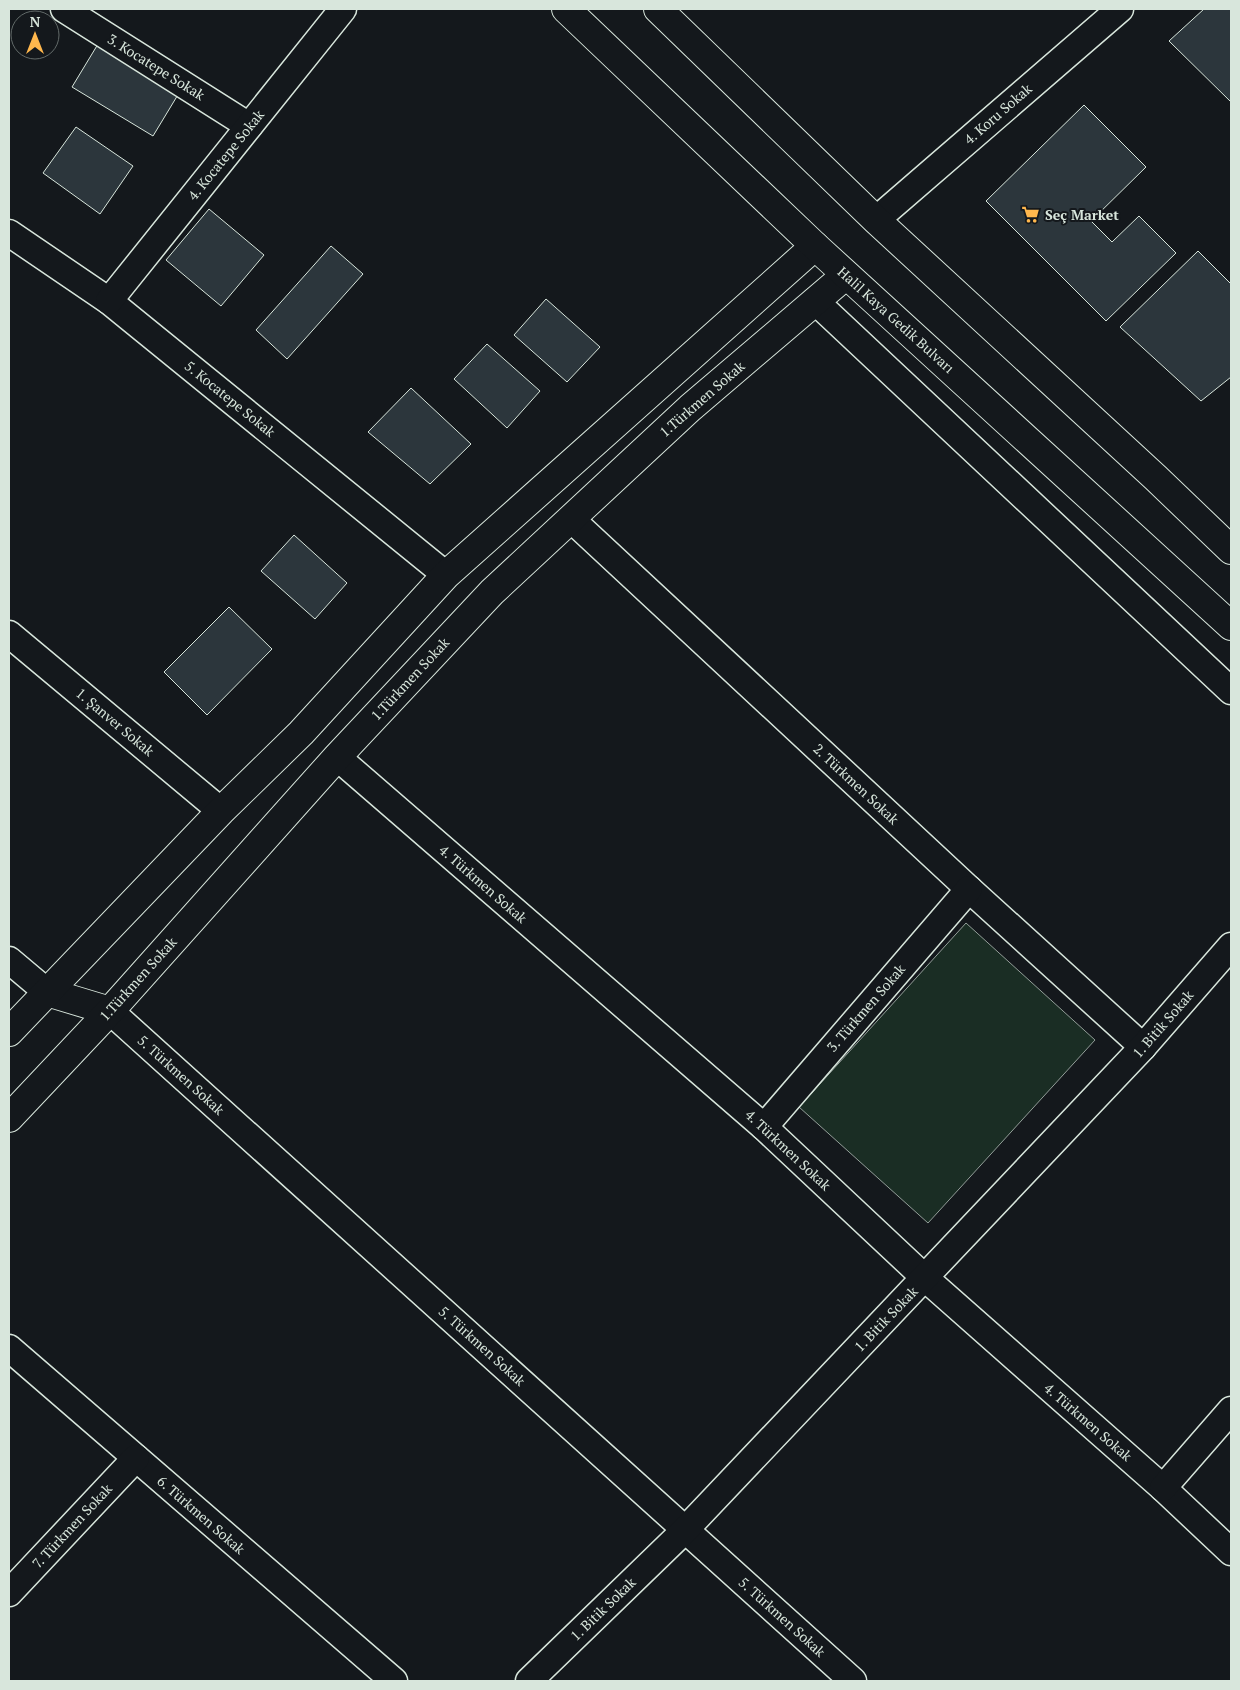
<svg xmlns="http://www.w3.org/2000/svg" width="1240" height="1690" font-family="'PT Serif',serif">
	<style>
		.green { fill: #1a2d24; stroke: #939e99 }
		.building { fill: #2c363c; stroke: #d8e6dc }
		.lines { fill: none; stroke-linecap: round; stroke-linejoin: round }
		.street-casing { stroke: #d8e6dc; stroke-width: 29 }
		.secondary-casing { stroke: #d8e6dc; stroke-width: 30 }
		.highway-casing { stroke: #d8e6dc; stroke-width: 30 }
		.street { stroke: #14181c; stroke-width: 26 }
		.secondary { stroke: #14181c; stroke-width: 28 }
		.highway { stroke: #14181c; stroke-width: 28 }
		.labels { text-anchor: middle; stroke-width: 4; stroke-linejoin: round; paint-order: stroke }
		.street-label { font-size: 14px; fill: #d8e6dc; stroke: #14181c }
		.poi-label { font-size: 14px; font-weight: bold; fill: #d8e6dc; stroke: #14181c; text-anchor: start }
	</style>
	<rect width="100%" height="100%" fill="#14181c"/>
	<path class="green" d="M966,923l129,117 -167,183 -129,-116z"/>
	<g class="building">
		<path d="M1204,9h27v93l-62,-61z"/>
		<path d="M98,44l81,49 -26,43 -81,-49z"/>
		<path d="M1084,105l62,62 -55,54 21,21 27,-26 37,37 -70,68 -120,-120z"/>
		<path d="M76,127l57,39 -33,48 -57,-41z"/>
		<path d="M209,209l55,46 -43,51 -55,-46z"/>
		<path d="M331,246l32,28 -76,85 -31,-29z"/>
		<path d="M1198,251l33,33v93l-30,24 -81,-74z"/>
		<path d="M546,299l54,48 -33,35 -53,-47z"/>
		<path d="M487,344l53,47 -33,37 -53,-49z"/>
		<path d="M411,388l60,56 -41,40 -62,-52z"/>
		<path d="M294,535l53,48 -32,36 -54,-48z"/>
		<path d="M229,607l43,42 -65,66 -43,-43z"/>
	</g>
	<g class="lines">
		<defs>
			<g id="street">
				<path d="M64,9l185,117"/>
				<path d="M876,220l244,-211"/>
				<path d="M9,233l100,68 337,274"/>
				<path d="M109,301l234,-292"/>
				<path d="M815,301l416,390"/>
				<path d="M571,519l398,370 174,158"/>
				<path d="M9,634l212,177"/>
				<path d="M337,757l427,370 161,151 238,210 68,64"/>
				<path d="M9,960l38,32"/>
				<path d="M110,1011l743,670"/>
				<path d="M764,1127l205,-238"/>
				<path d="M9,1348l385,333"/>
				<path d="M1163,1488l68,-78"/>
				<path d="M9,1593l127,-135"/>
				<path d="M529,1681l156,-151 458,-483 88,-101"/>
			</g>
			<g id="secondary">
				<path d="M47,992l63,19"/>
				<path d="M9,1032l212,-221 80,-78 145,-158 369,-329"/>
				<path d="M9,1118l101,-107 227,-254 155,-165 198,-184 156,-133"/>
			</g>
			<g id="highway">
				<path d="M566,9l249,237 416,380"/>
				<path d="M658,9l218,211 280,258 75,72"/>
			</g>
		</defs>
		<use href="#street" class="street-casing"/>
		<use href="#secondary" class="secondary-casing"/>
		<use href="#highway" class="highway-casing"/>
		<use href="#street" class="street"/>
		<use href="#secondary" class="secondary"/>
		<use href="#highway" class="highway"/>
	</g>
	<defs>
		<symbol id="supermarket-bare" viewBox="-9 -9 18 18"><path d="M-6-5.5h2.5l.6 2H6L4.5 2H-2.5L-4.4-4H-6ZM-1.5 3.2a1.3 1.3 0 1 0 .1 0ZM3 3.2a1.3 1.3 0 1 0 .1 0Z" fill="#ffb74d" stroke="#14181c" stroke-width="2.5" paint-order="stroke"/></symbol>
	</defs>
	<g fill-rule="evenodd">
		<use href="#supermarket-bare" x="1018" y="202" width="25" height="25"/>
	</g>
	<g class="labels">
		<g class="street-label">
			<text transform="translate(156 67) rotate(32)" y="5">3. Kocatepe Sokak</text>
			<text transform="translate(998 114) rotate(-41)" y="5">4. Koru Sokak</text>
			<text transform="translate(226 155) rotate(-51)" y="5">4. Kocatepe Sokak</text>
			<text transform="translate(896 320) rotate(42)" y="5">Halil Kaya Gedik Bulvarı</text>
			<text transform="translate(230 399) rotate(39)" y="5">5. Kocatepe Sokak</text>
			<text transform="translate(702 399) rotate(-41)" y="5">1.Türkmen Sokak</text>
			<text transform="translate(410 679) rotate(-47)" y="5">1.Türkmen Sokak</text>
			<text transform="translate(115 722) rotate(40)" y="5">1. Şanver Sokak</text>
			<text transform="translate(856 784) rotate(43)" y="5">2. Türkmen Sokak</text>
			<text transform="translate(483 884) rotate(41)" y="5">4. Türkmen Sokak</text>
			<text transform="translate(138 979) rotate(-48)" y="5">1.Türkmen Sokak</text>
			<text transform="translate(866 1008) rotate(-49)" y="5">3. Türkmen Sokak</text>
			<text transform="translate(1163 1024) rotate(-49)" y="5">1. Bitik Sokak</text>
			<text transform="translate(181 1075) rotate(42)" y="5">5. Türkmen Sokak</text>
			<text transform="translate(788 1150) rotate(43)" y="5">4. Türkmen Sokak</text>
			<text transform="translate(886 1319) rotate(-46)" y="5">1. Bitik Sokak</text>
			<text transform="translate(482 1346) rotate(42)" y="5">5. Türkmen Sokak</text>
			<text transform="translate(1088 1422) rotate(41)" y="5">4. Türkmen Sokak</text>
			<text transform="translate(201 1515) rotate(41)" y="5">6. Türkmen Sokak</text>
			<text transform="translate(72 1526) rotate(-47)" y="5">7. Türkmen Sokak</text>
			<text transform="translate(603 1609) rotate(-44)" y="5">1. Bitik Sokak</text>
			<text transform="translate(782 1617) rotate(42)" y="5">5. Türkmen Sokak</text>
		</g>
		<g class="poi-label">
			<text x="1045" y="220">Seç Market</text>
		</g>
	</g>
	<rect width="1240" height="1690" fill="none" stroke="#d8e6dc" stroke-width="20"/>
	<g transform="translate(35 35)"><circle r="24" fill="#14181c" stroke="#626a69"/>
	<path d="M0-4L9 19L0 12L-9 19Z" fill="#ffb74d"/>
	<text y="-8" font-size="14" font-weight="bold" text-anchor="middle" fill="#d8e6dc">N</text>
	</g>
</svg>
